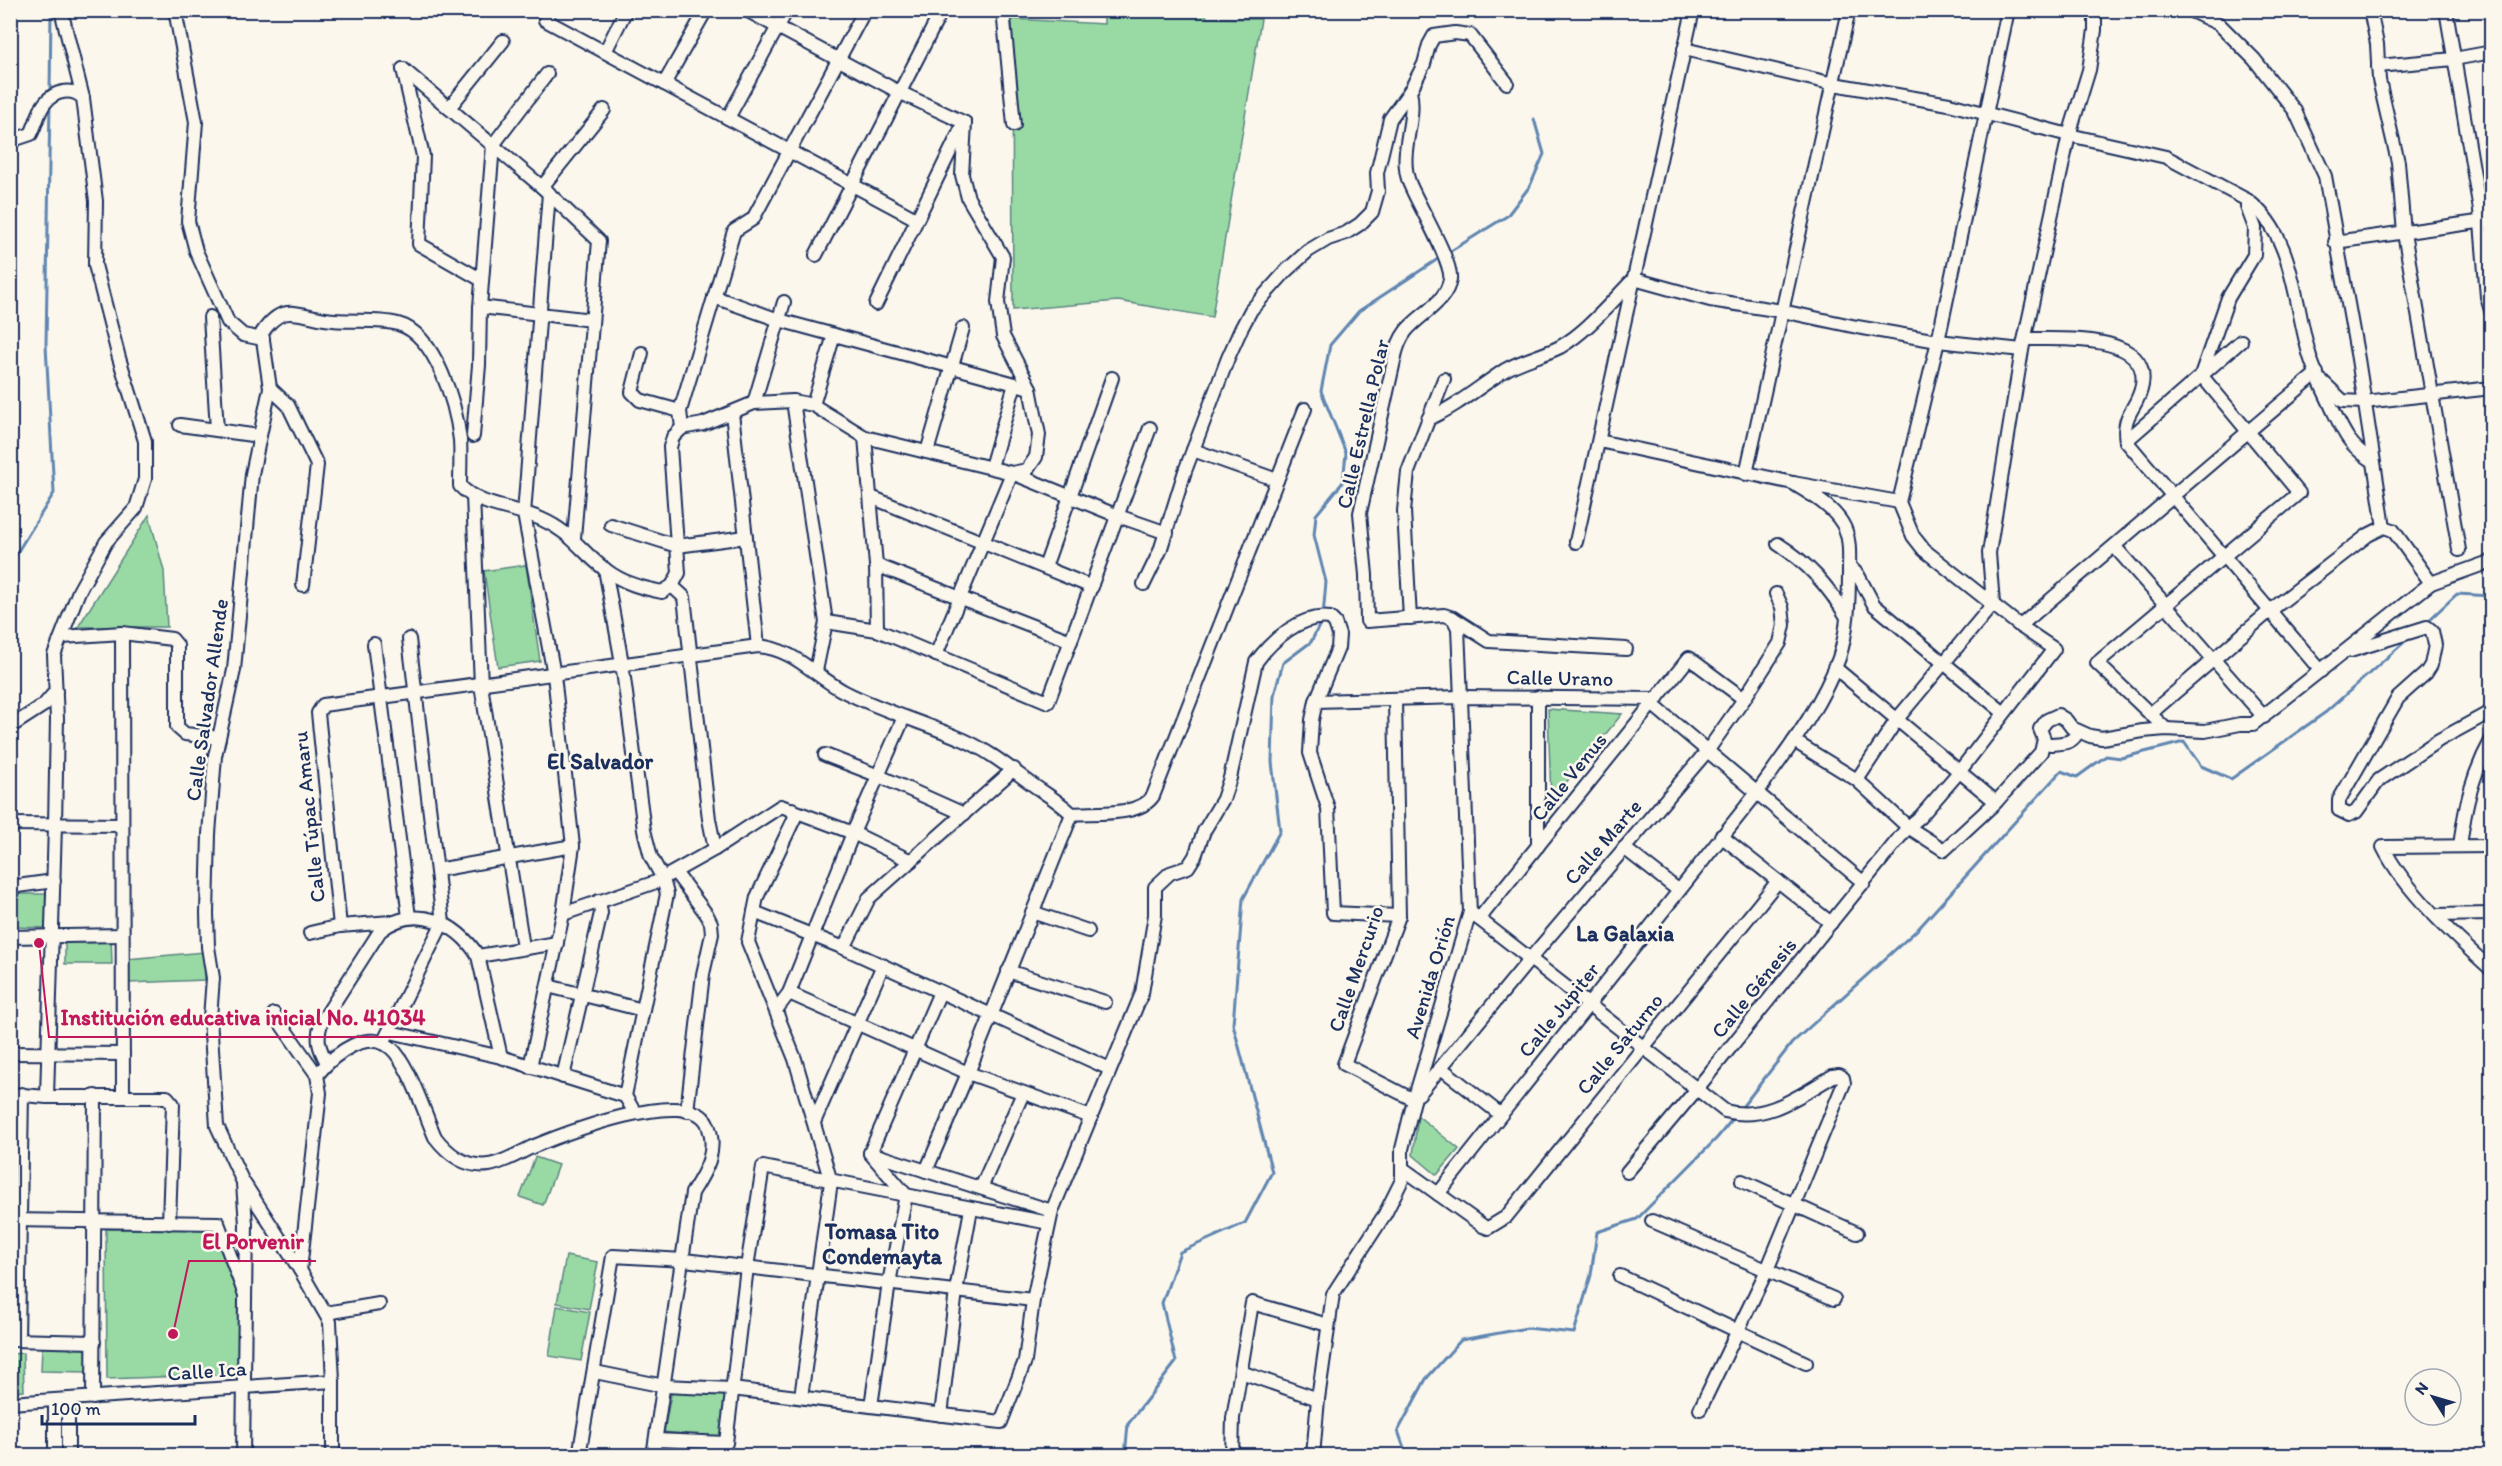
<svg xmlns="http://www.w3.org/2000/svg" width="2502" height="1466" font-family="Itim,sans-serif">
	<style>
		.green { fill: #99daa4; stroke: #5a8481; stroke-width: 1.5 }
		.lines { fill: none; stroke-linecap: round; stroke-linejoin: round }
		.stream { stroke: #5f85b1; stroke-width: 3 }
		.minor-casing { stroke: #1b2f5e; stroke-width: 16 }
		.minor { stroke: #fbf7ec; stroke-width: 12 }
		.labels { text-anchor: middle; stroke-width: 5; stroke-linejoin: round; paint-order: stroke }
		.street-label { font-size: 21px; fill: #1b2f5e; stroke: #fbf7ec }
		.neighbourhood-label { font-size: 22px; font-weight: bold; fill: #1b2f5e; stroke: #fbf7ec }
		.leader { fill: none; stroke: #c2185b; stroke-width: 2 }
		.callout-dot { fill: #c2185b; stroke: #fbf7ec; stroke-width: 2 }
		.callout-label { font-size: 22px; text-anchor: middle; font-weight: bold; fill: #c2185b; stroke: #fbf7ec; stroke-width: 5; stroke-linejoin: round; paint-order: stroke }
	</style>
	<rect width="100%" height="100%" fill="#fbf7ec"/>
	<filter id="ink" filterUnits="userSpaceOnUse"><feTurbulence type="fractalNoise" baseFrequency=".0167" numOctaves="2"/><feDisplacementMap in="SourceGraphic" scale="12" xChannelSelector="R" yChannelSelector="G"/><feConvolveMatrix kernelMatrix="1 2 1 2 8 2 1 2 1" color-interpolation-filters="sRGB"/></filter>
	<g filter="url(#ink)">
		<g class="green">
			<path d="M1104,10l101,1 2,7 54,1 -49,298 -94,-16 -105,9 -1,-291 92,5z"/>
			<path d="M149,515l15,56 3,56h-89z"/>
			<path d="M526,565l14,96 -42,6 -14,-96z"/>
			<path d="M1548,709l74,5 -71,87z"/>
			<path d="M11,894h37v34l-37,-1z"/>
			<path d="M111,935l1,29h-47v-28z"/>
			<path d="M204,952l1,28 -77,3 -1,-24z"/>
			<path d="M1418,1116l41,33 -22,26 -24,-20z"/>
			<path d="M535,1157l23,8 -15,40 -23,-8z"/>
			<path d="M216,1228l24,67 -1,79 -132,5 -1,-150z"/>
			<path d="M566,1256l32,6 -9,47 -32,-6z"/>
			<path d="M557,1306l33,6 -9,49 -32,-5z"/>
			<path d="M42,1347l47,1v24l-48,-1z"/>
			<path d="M23,1353l1,38 -13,1v-38z"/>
			<path d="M672,1389l57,4 -8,45 -57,-6z"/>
		</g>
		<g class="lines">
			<g class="stream">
				<path d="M50,93l1,-83"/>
				<path d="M1446,254l61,-38 23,-30 14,-32 -10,-35"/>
				<path d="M10,564l44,-71 -8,-148 4,-243"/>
				<path d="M1323,616l3,-34 -12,-47 2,-20 27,-33 3,-29 -25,-62 9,-46 29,-34 82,-54"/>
				<path d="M2428,621l29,-27 35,2"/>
				<path d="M1739,1111l53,-68 126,-114 143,-158 16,6 29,-21 15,2 63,-16 17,24 30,13 95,-67 84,-75"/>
				<path d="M1125,1456l3,-32 48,-62 -14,-59 18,-51 65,-29 27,-51 -39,-148 10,-125 37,-68 -8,-69 2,-67 9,-32 28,-21 10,-20"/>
				<path d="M1407,1456l-9,-25 28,-52 35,-39 66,-12 47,5 17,-58 6,-43 40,-13 80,-81 18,-22"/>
			</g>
			<defs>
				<g id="minor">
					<path d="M61,10l22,88"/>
					<path d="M175,10l21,112 -8,99 8,30 32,71 15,13 20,4"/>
					<path d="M550,10l-5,10 371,199"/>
					<path d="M746,10l153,82 66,31"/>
					<path d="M1003,10l11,115"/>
					<path d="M2189,10l30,14 35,35 41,52 30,65 33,183 26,168"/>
					<path d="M2370,10l7,34 2,36 19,82 6,71 55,317"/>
					<path d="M2446,10l34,200 7,87 5,17"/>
					<path d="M1684,49l150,35 115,20 120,31 97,22 81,43v7l8,21 -1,27 -26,43 -27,77 98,118 -202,170 69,66"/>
					<path d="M605,52l21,-42"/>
					<path d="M2378,66l76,-7 38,-7"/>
					<path d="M403,69l139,118 57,54 -25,297"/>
					<path d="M403,69l20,87 -4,88 63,36"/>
					<path d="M1507,83l-37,-48 -15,-2 -21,3 -5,9 -5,19 -14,27c7,30 -12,60 -1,91 7,19 44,80 41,97 -3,23 -31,36 -44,52 -7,9 -10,19 -12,30l-34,152 6,62 1,46 77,-6 9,3 36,23 137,8"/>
					<path d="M664,84l42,-74"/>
					<path d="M449,108l54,-67"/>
					<path d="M728,118l59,-108"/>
					<path d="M10,141l21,-7c5,-9 7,-22 14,-31 9,-12 27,-16 38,-5l13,103 -1,64 24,93 26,83v38l-9,29 -30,34 -27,49 -25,64 3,64 -2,106 -8,272"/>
					<path d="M542,187l62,-77"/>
					<path d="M2247,200c47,34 47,102 62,153 5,19 15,37 23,55 12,25 17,38 41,53"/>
					<path d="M2335,242l157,-22"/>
					<path d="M816,255l126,-245"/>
					<path d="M714,297l65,23 251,68"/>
					<path d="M876,304l86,-177"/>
					<path d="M480,307l112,13"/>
					<path d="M210,317l7,113"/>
					<path d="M2025,339c31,1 126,-8 117,46 -4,24 -21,28 -16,56l195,230"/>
					<path d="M642,353l-10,39 8,8 40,11"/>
					<path d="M2322,381l21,20 21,1 128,-14"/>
					<path d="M270,388l18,17 29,60 -14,120"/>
					<path d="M793,401l33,221 -10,49"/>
					<path d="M754,403l30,-101"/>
					<path d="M813,405l21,-70"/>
					<path d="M732,413l26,233"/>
					<path d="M1428,419c28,-12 51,-32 77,-49 17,-10 37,-14 55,-23 28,-16 51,-45 74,-68l76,21 72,11 75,16 81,14 84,9"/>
					<path d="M180,425l79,11"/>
					<path d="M682,428l-2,-17 54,-180 19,-12 112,-209"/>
					<path d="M473,436l6,-71 1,-58 13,-162 54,-71"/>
					<path d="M865,437l11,128 1,65"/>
					<path d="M1599,441l194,42 106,19"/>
					<path d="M2126,441l115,-100"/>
					<path d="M1193,450l84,30"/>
					<path d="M927,452l36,-124"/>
					<path d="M991,467l24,-83"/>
					<path d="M1746,474l103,-464"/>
					<path d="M473,496l8,189 42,262"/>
					<path d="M871,497l221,90"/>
					<path d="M611,525l66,21 69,-9"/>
					<path d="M1576,542l117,-532"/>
					<path d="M1778,544c30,19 50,42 69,73"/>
					<path d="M2115,547l149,170"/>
					<path d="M876,565l195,76"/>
					<path d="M1849,566l9,9 16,30 130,108"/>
					<path d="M1045,567l67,-189"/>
					<path d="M605,569l17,94 22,167 7,27 12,22 4,15 -42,202 10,17"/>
					<path d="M1144,584l16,-33 25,-80 43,-113 13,-29 10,-19 36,-40 21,-19 20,-12 18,-6 14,-9 12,-12 6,-21 -1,-18 13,-54 20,-28"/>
					<path d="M672,586l12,11 25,222 6,30"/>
					<path d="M1410,618l-6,-107 4,-39 36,-93"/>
					<path d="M826,622l51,8 171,72 102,-274"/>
					<path d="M2020,626l297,-253"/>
					<path d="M122,633l1,463"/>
					<path d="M62,637l60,-4 50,6 5,6v82l8,7 34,4"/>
					<path d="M374,644l35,273"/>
					<path d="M2350,651l77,-24 5,4 3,14 -4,20 -5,8 -28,25 -59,102v10l10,5 7,-3 23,-32 60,-40 53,-29"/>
					<path d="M936,655l76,-182 106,43 49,17"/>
					<path d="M1834,667l162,135"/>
					<path d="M1538,697v149"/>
					<path d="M1395,699l4,217 -55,148 70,36"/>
					<path d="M1316,701l145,-4 196,2"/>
					<path d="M1653,705l211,178"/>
					<path d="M2150,714l121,-104 97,-75 16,-8 9,3 38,53"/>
					<path d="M10,727l34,-22 12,-14"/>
					<path d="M1794,741l63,39 51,47 36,23 52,-48 45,-50 3,-13 -4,-10 7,-9 11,-5 8,5 6,8 18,8 12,2 41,-7 23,-2 39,2 35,-7h13l178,-141 61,-22"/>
					<path d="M2050,744c13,-1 23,0 28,-13"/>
					<path d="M825,755l54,21 85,38"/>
					<path d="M1857,780l41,-62 95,-114 -4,-51 33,-203 47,-215 20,-65 6,-40v-20"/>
					<path d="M792,809l3,8 -38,80 -9,45 47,117 36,123 -30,215"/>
					<path d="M10,824l111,1"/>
					<path d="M1721,836l110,87"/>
					<path d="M2460,846c5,-40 12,-71 32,-107"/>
					<path d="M2492,846l-109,1c22,44 72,90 109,123"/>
					<path d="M1624,848l54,42"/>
					<path d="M437,870l136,-24"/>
					<path d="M675,872l32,43 4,8 1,11 -9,40 -16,137"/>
					<path d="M10,887l44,-6"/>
					<path d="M754,912l90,36 266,121"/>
					<path d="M1032,912l56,19"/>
					<path d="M1470,912l255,199c41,11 74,-15 108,-35l6,-1 4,3 1,5 -77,187 -67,139"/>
					<path d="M563,914l93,-32 59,-33 66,-43 72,27 58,28"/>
					<path d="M2435,915l57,-1"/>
					<path d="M1479,919l210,-261 55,41"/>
					<path d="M340,926l-22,-213 5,-8 435,-59c37,3 56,30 87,46 38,19 80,31 119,48 27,12 48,30 72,47 13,9 25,16 36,27 24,-2 67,3 81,-18l152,-387"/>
					<path d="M310,933l30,-7 51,-4"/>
					<path d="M10,937l112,-2"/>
					<path d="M844,948l25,-50 145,-129"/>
					<path d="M478,956l79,-13"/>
					<path d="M1008,971l97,31"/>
					<path d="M548,986l95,24"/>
					<path d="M789,993l179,80 123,44"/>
					<path d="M776,1010l13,-17 64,-160 51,-116"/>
					<path d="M274,1014l43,61 3,18 -20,177"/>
					<path d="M390,1032l111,25 124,39"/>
					<path d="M383,1043l60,-121 -34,-283"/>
					<path d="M10,1053l113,1"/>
					<path d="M327,1063c-8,-15 -11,-23 -6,-40l59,-92c34,-28 77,-9 98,25l23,101"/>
					<path d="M530,1067l33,-153 10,-68 -19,-171 -30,-161 25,-321"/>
					<path d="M1441,1068l59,46"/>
					<path d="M317,1075c17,-21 54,-51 78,-23 16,19 30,62 40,85 13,17 31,31 54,28 14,-2 30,-12 43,-18 29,-12 160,-64 176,-22 10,26 -2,46 -16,68l-39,263"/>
					<path d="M563,1077l38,-164 -2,-12"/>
					<path d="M10,1094l37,3h120l6,7 -4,119"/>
					<path d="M1419,1094l111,-135 178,-209 36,-51 36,-56 4,-18 -2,-18 -6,-13"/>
					<path d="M815,1120l68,-155"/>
					<path d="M870,1153l182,58"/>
					<path d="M1402,1168l81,58 5,2 18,-11 272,-336"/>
					<path d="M926,1171l42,-98 104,-259"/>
					<path d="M1627,1172l69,-82 212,-263 12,-10 39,-45 95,-123 -34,-23 -96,-76 -11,-14 -14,-34 39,-161 70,-331"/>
					<path d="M1742,1181l115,52"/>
					<path d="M243,1184l3,40 -3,232"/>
					<path d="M981,1188l42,-95"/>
					<path d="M1438,1194l318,-400c30,-42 65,-86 83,-136 9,-28 10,-57 10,-86 0,-16 2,-35 -7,-49 -11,-18 -31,-28 -49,-40"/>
					<path d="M10,1220l208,3 27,72"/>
					<path d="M1652,1221l182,78"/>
					<path d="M1620,1276l186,87"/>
					<path d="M326,1313l53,-9"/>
					<path d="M12,1340l82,2"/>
					<path d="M18,1340l4,-246"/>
					<path d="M595,1372l69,14 68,3 269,33 24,-61 8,-61 19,-89 90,-218 13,-78v-28l15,-14 18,-6 7,-11 9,-25 19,-32 7,-21 26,-116c16,-22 45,-48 74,-44l5,5 4,12 -1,13 -22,53 -4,19 -2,33 18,55 5,105 66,3"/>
					<path d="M1241,1372l77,27"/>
					<path d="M93,1398l2,-302"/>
					<path d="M55,1401v55"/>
					<path d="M10,1403l323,-22"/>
					<path d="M871,1406l18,-123 17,-88 -36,-42 70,-161"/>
					<path d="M941,1415l15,-124 15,-82"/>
					<path d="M656,1440l70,3 21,-176 16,-100 286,56"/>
					<path d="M68,1456v-56"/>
					<path d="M333,1456v-75l-3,-59 -30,-52 -58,-90 -25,-54 -7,-108 3,-40 -5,-31 -1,-34 2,-79 6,-78 19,-86 18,-196 18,-86 -8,-55c20,-30 33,-19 63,-14 23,4 52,-1 73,5 38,10 58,81 62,116 1,15 0,31 0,46 21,22 55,21 81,33 32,14 40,33 65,51 17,13 36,18 56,22l10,-6 7,-13 -9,-126 3,-10 9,-9 21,-4 51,-21 39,-2 20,4 52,32 147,36 15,-3 9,-13 3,-22 -9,-47 -27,-52 -5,-34 5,-45 -35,-59 -6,-23 3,-52"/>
					<path d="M579,1456l34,-200 71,4 349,40"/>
					<path d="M1232,1456l1,-38 19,-115 76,22"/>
					<path d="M1313,1456l5,-57 15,-105 52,-80 17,-34v-31l12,-49 56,-188 -12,-284 -5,-10"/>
				</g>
			</defs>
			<use href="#minor" class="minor-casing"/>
			<use href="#minor" class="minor"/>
		</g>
	</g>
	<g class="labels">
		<g class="street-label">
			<text transform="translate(1363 424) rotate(-77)" y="7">Calle Estrella Polar</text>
			<text transform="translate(1560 678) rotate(1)" y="7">Calle Urano</text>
			<text transform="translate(207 700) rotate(-82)" y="7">Calle Salvador Allende</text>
			<text transform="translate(1569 777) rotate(-51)" y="7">Calle Venus</text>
			<text transform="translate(309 817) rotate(-96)" y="7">Calle Túpac Amaru</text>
			<text transform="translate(1603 842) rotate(-49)" y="7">Calle Marte</text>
			<text transform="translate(1356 969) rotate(-71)" y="7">Calle Mercurio</text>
			<text transform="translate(1430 977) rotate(-73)" y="7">Avenida Orión</text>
			<text transform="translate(1754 988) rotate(-51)" y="7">Calle Génesis</text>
			<text transform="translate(1559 1010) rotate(-51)" y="7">Calle Jupiter</text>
			<text transform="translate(1620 1044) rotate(-51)" y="7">Calle Saturno</text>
			<text transform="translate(207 1371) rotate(-4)" y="7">Calle Ica</text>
		</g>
		<g class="neighbourhood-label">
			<text x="600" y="769">El Salvador</text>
			<text x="1625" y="941">La Galaxia</text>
			<text x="882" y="1239">Tomasa Tito<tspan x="882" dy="25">Condemayta</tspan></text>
		</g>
	</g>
	<path class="leader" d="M39 943L49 1037H438M173 1334L189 1261H316"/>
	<g class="callout-dot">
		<circle cx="39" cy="943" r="6"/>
		<circle cx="173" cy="1334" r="6"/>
	</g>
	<g class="callout-label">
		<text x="243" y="1025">Institución educativa inicial No. 41034</text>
		<text x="253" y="1249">El Porvenir</text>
	</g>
	<rect width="2502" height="1466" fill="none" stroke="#fbf7ec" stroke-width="36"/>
	<rect x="18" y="18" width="2466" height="1430" fill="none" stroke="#1b2f5e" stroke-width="2" filter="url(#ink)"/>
	<g transform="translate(2433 1397) rotate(307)"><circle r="28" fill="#fbf7ec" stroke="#a1a7b3" stroke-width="1.5"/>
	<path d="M0-4.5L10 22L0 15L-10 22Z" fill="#1b2f5e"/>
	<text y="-9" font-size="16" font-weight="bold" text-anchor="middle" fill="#1b2f5e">N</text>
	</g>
	<path d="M42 1415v9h153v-9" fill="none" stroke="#1b2f5e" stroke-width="3"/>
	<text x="51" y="1415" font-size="18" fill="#1b2f5e" stroke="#fbf7ec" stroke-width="4.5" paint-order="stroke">100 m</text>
</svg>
